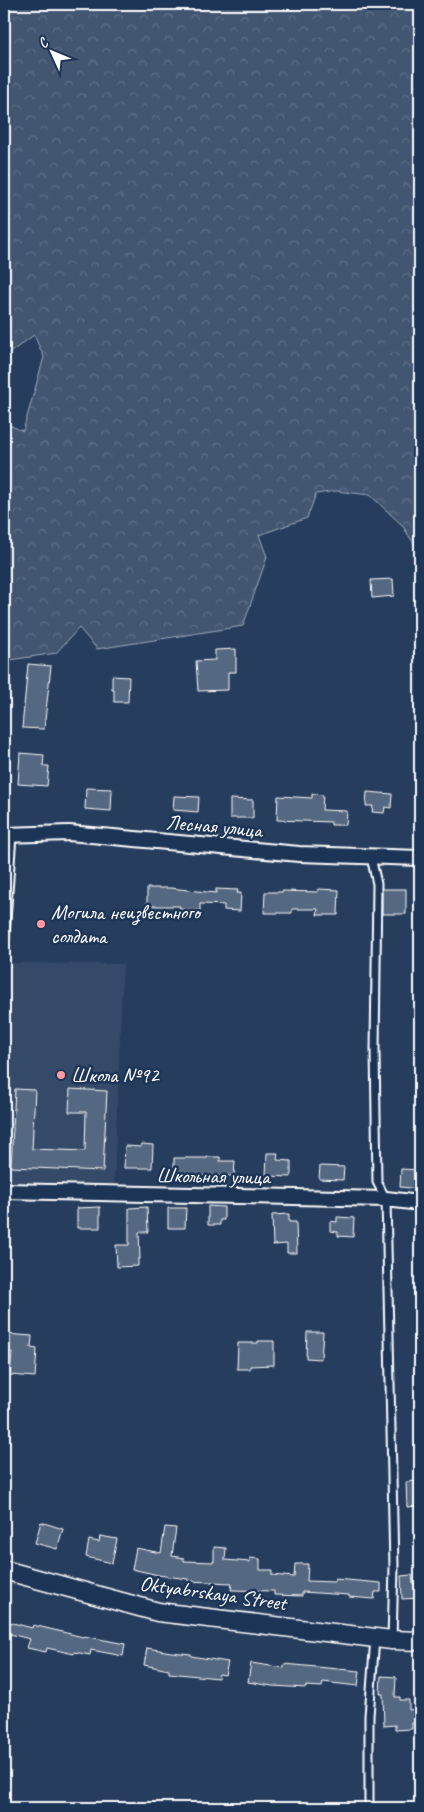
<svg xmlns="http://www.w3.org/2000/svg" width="424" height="1812" font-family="Caveat,sans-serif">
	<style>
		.built { fill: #344a68 }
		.forest { fill: url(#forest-crowns); stroke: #a0aab8 }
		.building { fill: #556781; stroke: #fff }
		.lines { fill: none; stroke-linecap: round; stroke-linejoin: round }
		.service-casing { stroke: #fff; stroke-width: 11 }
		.minor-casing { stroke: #fff; stroke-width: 18 }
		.tertiary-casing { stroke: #fff; stroke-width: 21 }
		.service { stroke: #1d3557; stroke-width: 7 }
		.minor { stroke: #1d3557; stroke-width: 14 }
		.tertiary { stroke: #1d3557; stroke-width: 18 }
		.poi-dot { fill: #ff9aa2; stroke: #1d3557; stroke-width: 2 }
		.labels { text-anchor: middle; stroke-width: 5; stroke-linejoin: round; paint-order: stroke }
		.street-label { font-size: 21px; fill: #fff; stroke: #1d3557 }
		.poi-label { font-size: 21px; fill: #fff; stroke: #1d3557; text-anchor: start }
	</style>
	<defs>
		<pattern id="forest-crowns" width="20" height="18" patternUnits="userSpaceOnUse" patternTransform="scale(1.25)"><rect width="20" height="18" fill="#425672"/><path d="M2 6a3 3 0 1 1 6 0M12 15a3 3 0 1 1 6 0" fill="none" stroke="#5e6f87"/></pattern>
	</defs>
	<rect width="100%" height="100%" fill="#263d5e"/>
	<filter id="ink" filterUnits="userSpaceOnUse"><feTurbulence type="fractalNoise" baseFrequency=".02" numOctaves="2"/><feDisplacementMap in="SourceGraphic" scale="10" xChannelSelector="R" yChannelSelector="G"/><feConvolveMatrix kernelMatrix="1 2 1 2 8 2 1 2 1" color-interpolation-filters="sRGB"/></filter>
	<g filter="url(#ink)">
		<path class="built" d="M4,963l119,1 -9,222 -110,-3z"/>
		<path class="forest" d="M4,4h416v549l-18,-28 -32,-30 -34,-4 -20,3 -9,24 -48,17 8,22 -24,69 -146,23 -18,-21 -23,25 -52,8v-238l19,8 21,-74 -10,-22 -30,22z"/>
		<g class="building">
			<path d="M393,579l1,17 -22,2 -1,-18z"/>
			<path d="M236,649v23h-8v18l-30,1 -2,-30 19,-1v-10z"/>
			<path d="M28,664l23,2 -7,63 -22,-1z"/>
			<path d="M112,676l17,1 -1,25h-14v-13h-2z"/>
			<path d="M20,753l24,2 -1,11h6l-2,20 -29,-2z"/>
			<path d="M86,788l26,1 -1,22 -26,-2z"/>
			<path d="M367,792l25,2 -1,14 -6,-1 -1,6 -12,-1 1,-6h-7z"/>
			<path d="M312,794l11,1 -1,15 25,1 -1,14h-15v-3l-54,-2 1,-24 34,2z"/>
			<path d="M174,796l25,1 -1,15 -25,-2z"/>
			<path d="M230,799l23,1v18h-23z"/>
			<path d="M147,888h23l46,5v-4l22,1 -1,3h4l-1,18 -16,-1v-5l-21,-1h-3v7l-21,-2 1,-3h-33z"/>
			<path d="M318,889l21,1 -1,25h-21l1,-6h-26v4h-28l1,-21h17v-1l36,1z"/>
			<rect x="382" y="889" width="24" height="25"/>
			<path d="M15,1089l20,1 -3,59 53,2 1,-39h-17l1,-23 37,2 -4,80 -92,-4z"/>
			<path d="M141,1144l12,1 -1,23h-28l1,-22 16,1z"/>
			<path d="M267,1153h11l-1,7 14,1v16l-25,-1z"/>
			<path d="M207,1157h13v4h15l-1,15 -60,-1v-17h33z"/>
			<path d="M320,1166l24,1 -1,13 -24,-1z"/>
			<path d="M401,1169l19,1v19l-20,-2z"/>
			<path d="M208,1206l16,1v13h-4v5h-12z"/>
			<path d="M100,1207v21h-23v-20z"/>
			<path d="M147,1207l1,25h-9l1,27h-2v7l-21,1 -1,-22h13v-37z"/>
			<path d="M168,1208h18l-1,20h-17z"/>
			<path d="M289,1214v8h7l1,31h-10v-9l-14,1 -1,-30z"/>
			<path d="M337,1217l17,1 -1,19 -15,-1v-4l-8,-1v-10l7,1z"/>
			<path d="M307,1332h16l-2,27 -15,-1z"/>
			<path d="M5,1334l27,2 -1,12 6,1 -2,28 -25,-2 2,-23h-8z"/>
			<path d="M258,1341h16v24l-24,1v3h-13l1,-26h20z"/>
			<path d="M420,1481v25l-13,1 -1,-25z"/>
			<path d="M41,1522l22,7 -6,20 -22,-6z"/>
			<path d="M165,1527l11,1 -4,28 12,2v3l30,1v-15l12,1 -1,12 25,2v-4l10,1v11h12v5l22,2 1,-13h13l-1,17 28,1v-3l46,4v9h-6l-1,7 -25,-2v-2l-47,-3v4l-28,-1v-4l-43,-1 1,-7 -44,-2v-2l-30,-4 -26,-6 4,-21 25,5z"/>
			<path d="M100,1536l17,3 -5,24 -26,-6 3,-17 10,2z"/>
			<path d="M412,1575l1,9h7v14l-18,1 -1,-23z"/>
			<path d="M9,1622l23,6 1,-3 50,12 1,-1 41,8 -2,12 -32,-6 -1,5 -16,-3v2l-27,-6 -1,4 -19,-4 3,-9 -24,-6z"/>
			<path d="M147,1648l24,4 20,2v2l37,6 -3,13 -6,-1 -1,4 -49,-5v-3l-25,-5z"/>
			<path d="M251,1663l33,5v-4l76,7 -2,15 -35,-4 -1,5 -16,-1v2l-34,-2 -24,-4z"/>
			<path d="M381,1676l15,1 -1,20h5v3h9v10l7,-1v14h-4v6l-17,1v-5l-11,1 -1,-32h-3z"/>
		</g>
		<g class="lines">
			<defs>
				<g id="service">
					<path d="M371,857l6,27 -2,166 2,132 9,17 8,368 -2,72"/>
					<path d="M4,950l8,-115"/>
					<path d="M369,1808v-92l6,-78"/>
				</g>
				<g id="minor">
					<path d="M4,835l65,-2 230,21 121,4"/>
					<path d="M4,1191l382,8 34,4"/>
				</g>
				<path id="tertiary" d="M4,1570l154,42 234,28 28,1"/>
			</defs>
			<use href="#service" class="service-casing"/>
			<use href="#minor" class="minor-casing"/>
			<use href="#tertiary" class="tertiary-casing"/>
			<use href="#service" class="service"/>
			<use href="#minor" class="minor"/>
			<use href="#tertiary" class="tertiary"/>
		</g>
	</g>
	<g class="poi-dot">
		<circle cx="41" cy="924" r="5"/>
		<circle cx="61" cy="1075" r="5"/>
	</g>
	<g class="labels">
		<g class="street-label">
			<text transform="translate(214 826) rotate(5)" y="7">Лесная улица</text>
			<text transform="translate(213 1176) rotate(1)" y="7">Школьная улица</text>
			<text transform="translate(213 1593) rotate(8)" y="7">Oktyabrskaya Street</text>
		</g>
		<g class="poi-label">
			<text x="51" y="919">Могила неизвестного<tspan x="51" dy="24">солдата</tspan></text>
			<text x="71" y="1082">Школа №92</text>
		</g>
	</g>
	<rect width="424" height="1812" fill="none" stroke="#1d3557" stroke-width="20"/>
	<rect x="10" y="10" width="404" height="1792" fill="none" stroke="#fff" stroke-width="2" filter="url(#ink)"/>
	<g transform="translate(52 52) rotate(314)" stroke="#1d3557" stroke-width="4" paint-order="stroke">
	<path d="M0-4L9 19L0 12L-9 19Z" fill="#ffffff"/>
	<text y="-8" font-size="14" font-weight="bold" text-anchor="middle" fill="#ffffff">С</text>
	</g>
</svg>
